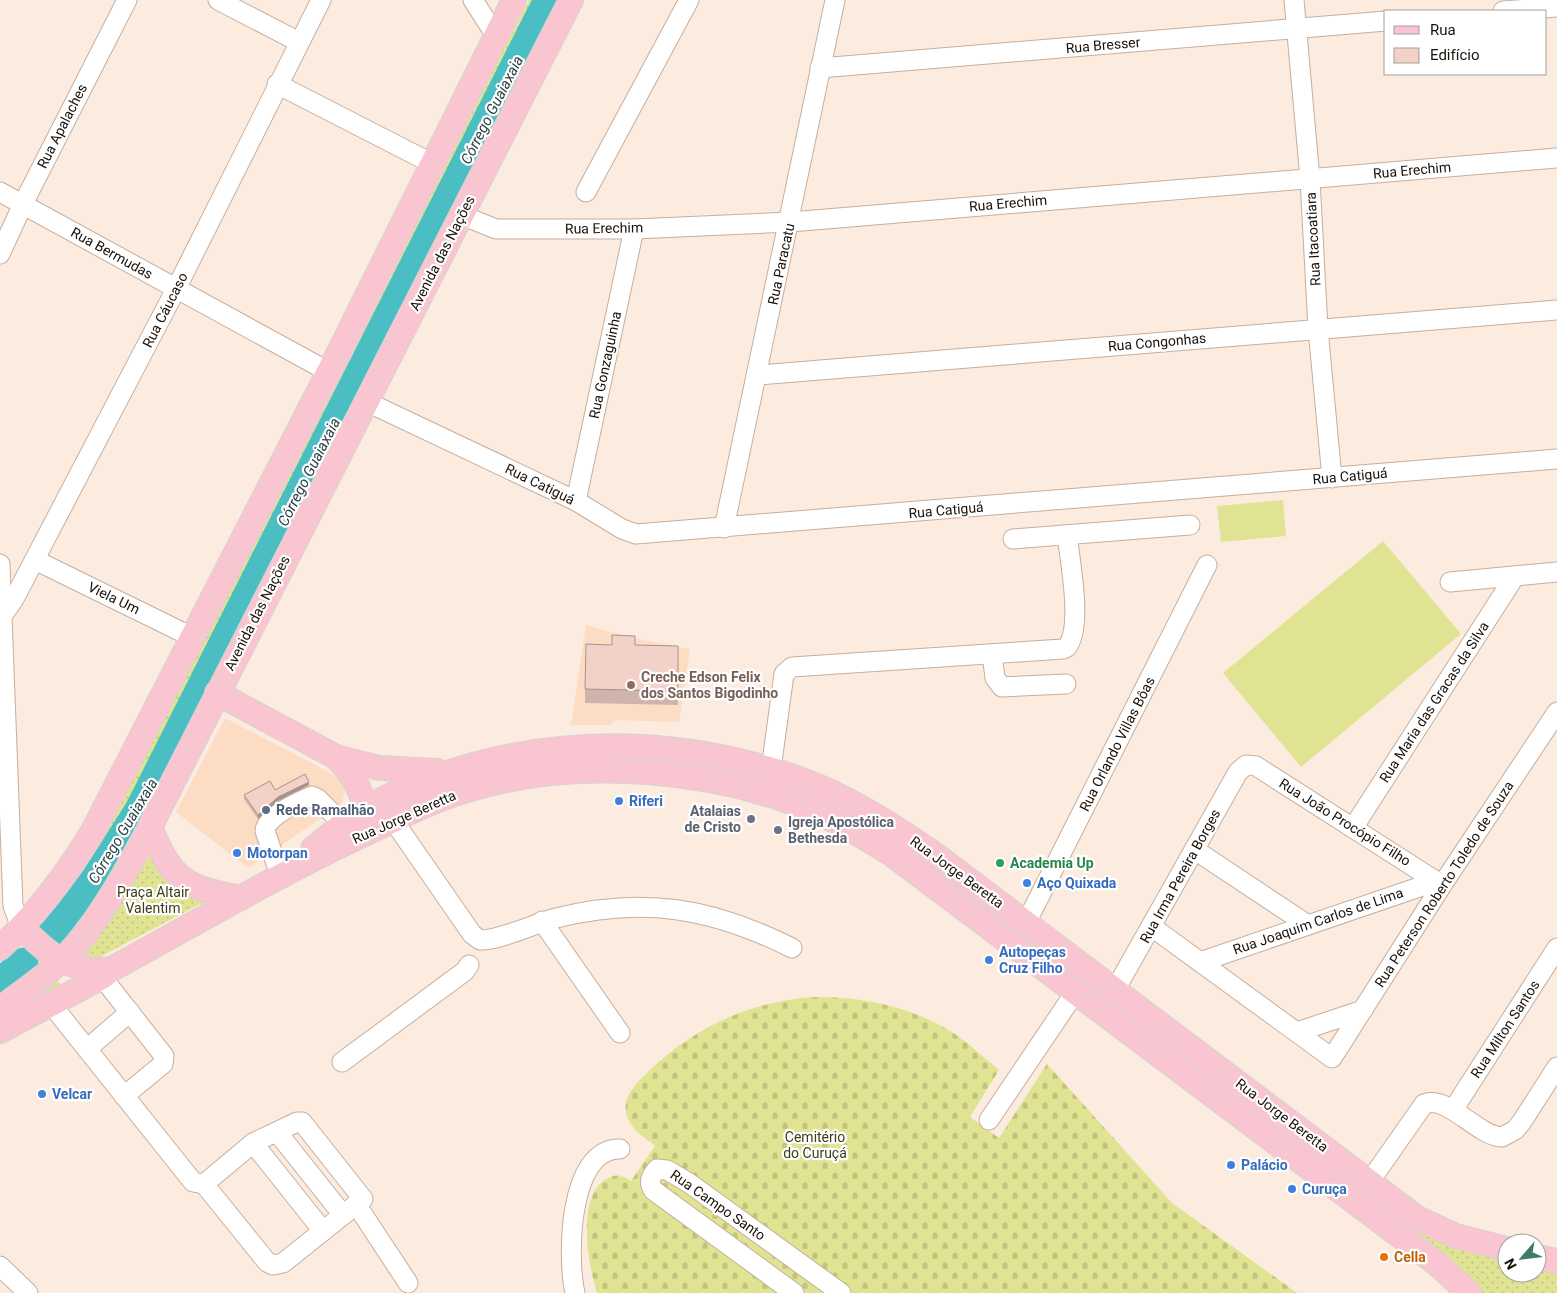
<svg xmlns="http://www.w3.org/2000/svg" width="1557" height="1293" font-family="Roboto,sans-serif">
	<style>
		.built { fill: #fcdcc3 }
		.grass { fill: url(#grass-dots) }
		.cemetery { fill: url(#cemetery-stones) }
		.garden { fill: #e0e492 }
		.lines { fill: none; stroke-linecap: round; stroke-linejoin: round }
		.river { stroke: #4bbec4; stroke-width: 29 }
		.minor-casing { stroke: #c7ae9b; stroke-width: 21 }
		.major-casing { stroke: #d6d4d3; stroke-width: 26 }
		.minor { stroke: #fff; stroke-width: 19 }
		.major { stroke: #f8c5d0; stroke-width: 24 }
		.wall { fill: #d0b4ac }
		.shaded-wall { fill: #a9928c }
		.building { fill: #f2d1c8; stroke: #a9928c }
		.education-dot { fill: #8d6e63; stroke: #fff; stroke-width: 2 }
		.shop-dot { fill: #3f7fe0; stroke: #fff; stroke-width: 2 }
		.service-dot { fill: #5c6f8a; stroke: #fff; stroke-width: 2 }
		.worship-dot { fill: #6b7280; stroke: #fff; stroke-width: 2 }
		.leisure-dot { fill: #2e9e5b; stroke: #fff; stroke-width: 2 }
		.food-dot { fill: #e8710a; stroke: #fff; stroke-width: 2 }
		.labels { text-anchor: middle; stroke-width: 4.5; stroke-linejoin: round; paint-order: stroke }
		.street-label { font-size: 14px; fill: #19110a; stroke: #fff }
		.education-label { font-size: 14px; font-weight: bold; fill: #785e54; stroke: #fff; text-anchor: start }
		.shop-label { font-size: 14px; font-weight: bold; fill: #366cbe; stroke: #fff; text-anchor: start }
		.service-label { font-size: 14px; font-weight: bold; fill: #4e5e75; stroke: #fff; text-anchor: start }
		.worship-label { font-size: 14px; font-weight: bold; fill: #5b616d; stroke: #fff; text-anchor: end }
		.leisure-label { font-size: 14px; font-weight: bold; fill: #27864d; stroke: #fff; text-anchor: start }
		.park-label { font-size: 14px; fill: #3d3e12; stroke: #fff }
		.food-label { font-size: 14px; font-weight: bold; fill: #c56008; stroke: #fff; text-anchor: start }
		.water-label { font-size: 15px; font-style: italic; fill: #294344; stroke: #fff }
	</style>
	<defs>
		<pattern id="grass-dots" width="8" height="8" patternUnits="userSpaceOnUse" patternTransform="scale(1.25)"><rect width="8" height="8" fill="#e0e492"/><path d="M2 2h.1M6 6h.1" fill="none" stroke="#c0c37d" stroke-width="1.8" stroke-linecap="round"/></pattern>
		<pattern id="cemetery-stones" width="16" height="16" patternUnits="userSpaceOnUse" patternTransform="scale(1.25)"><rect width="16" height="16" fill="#e0e492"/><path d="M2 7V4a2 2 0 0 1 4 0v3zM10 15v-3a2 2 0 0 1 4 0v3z" fill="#c0c37d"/></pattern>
	</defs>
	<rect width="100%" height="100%" fill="#fcece0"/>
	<g class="built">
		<path d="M586,625l47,13 57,11 -11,73 -63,-2 -6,5h-39z"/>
		<path d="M225,718l104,54 13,11 3,7 -3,14 -94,64 -72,-56z"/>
	</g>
	<g class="grass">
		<path d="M529,0h12l-180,357 -10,-6z"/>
		<path d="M347,358l11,5 -225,444 -44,72 -36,44 -2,-10 22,-28 31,-49z"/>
		<path d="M150,855l60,44 -112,59 -8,1 -8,-4 24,-29z"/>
		<path d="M57,981l9,7 -66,36z"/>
		<path d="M1413,1225l94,32v16h30v-9l20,4v25h-75l-38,-37 -34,-28z"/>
	</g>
	<path class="cemetery" d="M812,997c51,-1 103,10 146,39 14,10 27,23 41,34l-29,47 29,21 48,-74 125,139 125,90h-700c-9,-28 -21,-96 9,-114 10,-6 16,-4 25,2l24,-35c-12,-10 -26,-17 -29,-34 -3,-16 12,-31 23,-41 46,-44 100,-69 163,-74z"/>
	<g class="garden">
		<path d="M1283,500l3,36 -65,6 -4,-36z"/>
		<path d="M1383,541l78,93 -160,133 -78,-94z"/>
	</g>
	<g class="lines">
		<g class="river">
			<path d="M52,932l41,-50 46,-72 409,-810"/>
			<path d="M0,982l24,-20"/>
		</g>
		<defs>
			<g id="minor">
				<path d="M218,0l81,42"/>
				<path d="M473,0l23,36"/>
				<path d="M1294,0l16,179 8,150 14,149"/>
				<path d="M1503,11l54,-4"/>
				<path d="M820,68l566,-47"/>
				<path d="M277,84l156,80"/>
				<path d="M0,192l329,180"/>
				<path d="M586,192l103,-192"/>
				<path d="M461,215l35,14h138l156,-7 767,-64"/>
				<path d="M0,254l23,-50 104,-204"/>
				<path d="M758,375l799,-65"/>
				<path d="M365,401l211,100 46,28 14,5 921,-75"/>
				<path d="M576,501l58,-272"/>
				<path d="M724,528l111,-528"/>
				<path d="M1013,539l177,-14"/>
				<path d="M35,560l157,77"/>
				<path d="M0,564l13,342 8,21"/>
				<path d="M1450,582l107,-10"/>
				<path d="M0,619l14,-20 162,-310 145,-289"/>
				<path d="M992,654l3,24 7,9 64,-3"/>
				<path d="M771,769l13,-95 8,-7 271,-18 4,-2c16,-20 3,-86 0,-112"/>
				<path d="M393,820l79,114 8,6c18,1 56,-17 76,-22 87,-22 156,-10 236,30"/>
				<path d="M1353,828l162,-252"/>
				<path d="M1195,850l113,75"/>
				<path d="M280,875l-15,-44c0,-14 35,-30 47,-35l6,3 25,25"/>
				<path d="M542,921l78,112"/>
				<path d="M1026,923l181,-358"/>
				<path d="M1152,927l180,131 110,-173 115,-173"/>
				<path d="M1200,962l237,-81"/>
				<path d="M102,977l62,79 -1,8 -39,32"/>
				<path d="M1115,990l123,-218 8,-7 10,1 186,119"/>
				<path d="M51,1004l142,178 11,2 63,78 6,3 10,-2 80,-64 -61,-77h-5l-44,21 -49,41"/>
				<path d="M1297,1032l66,-22"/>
				<path d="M87,1049l43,-37"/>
				<path d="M342,1062l123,-91 4,-6"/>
				<path d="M1453,1110l104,-162"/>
				<path d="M989,1120l87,-129"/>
				<path d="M277,1132l66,83"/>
				<path d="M253,1143l70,88"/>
				<path d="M1370,1181l54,-77c23,-10 53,32 78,33l13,-7 6,-7 36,-56"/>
				<path d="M356,1204l52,79"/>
				<path d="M0,1266l28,27"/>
				<path d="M575,1293c-8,-35 -7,-145 45,-144"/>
				<path d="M794,1293l-141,-103c-5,-9 -2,-14 4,-21l10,1 22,13 152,110"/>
			</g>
			<g id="major">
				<path d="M217,693l119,64 43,11 58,3"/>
				<path d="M336,757c15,15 35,44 26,66"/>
				<path d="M150,827c22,54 35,60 91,71"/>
				<path d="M313,849c17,-14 32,-28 51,-39 19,-12 40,-21 61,-29 119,-46 254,-46 374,-2 48,17 93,46 135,75l483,364 39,18 51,13"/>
				<path d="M21,927c29,28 47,46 91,42"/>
				<path d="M0,948c37,-34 67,-74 93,-117l247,-481 174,-350"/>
				<path d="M0,1009c26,-20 55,-39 76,-64 30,-35 52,-78 74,-118l421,-827"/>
				<path d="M0,1031l102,-54 10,-8c82,-45 162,-92 246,-132 36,-17 71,-36 109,-47 111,-34 255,-22 360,27 23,11 45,25 66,38l543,408 33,30"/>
				<path d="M1537,1257l20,4"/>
			</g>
		</defs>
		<use href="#minor" class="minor-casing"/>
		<use href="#major" class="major-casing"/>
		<use href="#minor" class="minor"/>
		<use href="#major" class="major"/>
	</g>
	<g class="wall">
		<path d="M635,645l43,1v59l-93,-2v-14z"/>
		<path d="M309,785l-31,16 -20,18 -14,-20v-4z"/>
	</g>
	<path class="shaded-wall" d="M309,782v3l-31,16 -20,18v-4l20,-18z"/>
	<g class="building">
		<path d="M612,635l23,1v9l43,1v45l-93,-2 1,-45 26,1z"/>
		<path d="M305,774l4,8 -31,15 -20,18 -14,-20 26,-14 5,9z"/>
	</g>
	<circle class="education-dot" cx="631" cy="685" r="5"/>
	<g class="shop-dot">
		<circle cx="619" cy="801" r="5"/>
		<circle cx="237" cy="853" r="5"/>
		<circle cx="1027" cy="883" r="5"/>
		<circle cx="989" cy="960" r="5"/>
		<circle cx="42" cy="1094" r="5"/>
		<circle cx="1231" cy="1165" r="5"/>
		<circle cx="1292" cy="1189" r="5"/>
	</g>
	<circle class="service-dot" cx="266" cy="810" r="5"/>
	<g class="worship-dot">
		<circle cx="751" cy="819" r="5"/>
		<circle cx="778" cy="830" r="5"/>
	</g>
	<circle class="leisure-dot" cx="1000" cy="863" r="5"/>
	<circle class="food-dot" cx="1384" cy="1257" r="5"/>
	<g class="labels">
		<g class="street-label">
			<text transform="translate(1103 45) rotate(-5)" y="5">Rua Bresser</text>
			<text transform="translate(62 126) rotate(-63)" y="5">Rua Apalaches</text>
			<text transform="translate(1412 170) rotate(-5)" y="5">Rua Erechim</text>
			<text transform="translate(1008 203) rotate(-5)" y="5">Rua Erechim</text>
			<text transform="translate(604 228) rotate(-1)" y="5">Rua Erechim</text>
			<text transform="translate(1313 239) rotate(-93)" y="5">Rua Itacoatiara</text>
			<text transform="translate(112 253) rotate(29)" y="5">Rua Bermudas</text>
			<text transform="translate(442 253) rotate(-63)" y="5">Avenida das Nações</text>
			<text transform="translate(781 264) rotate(-78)" y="5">Rua Paracatu</text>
			<text transform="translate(165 310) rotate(-63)" y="5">Rua Cáucaso</text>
			<text transform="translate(1157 342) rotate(-5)" y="5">Rua Congonhas</text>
			<text transform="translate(605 365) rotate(-78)" y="5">Rua Gonzaguinha</text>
			<text transform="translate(1350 476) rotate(-5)" y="5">Rua Catiguá</text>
			<text transform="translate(540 484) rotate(26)" y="5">Rua Catiguá</text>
			<text transform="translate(946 510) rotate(-5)" y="5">Rua Catiguá</text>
			<text transform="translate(114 598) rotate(26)" y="5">Viela Um</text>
			<text transform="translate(257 613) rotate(-63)" y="5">Avenida das Nações</text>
			<text transform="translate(1434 702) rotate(-57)" y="5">Rua Maria das Gracas da Silva</text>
			<text transform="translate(1117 744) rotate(-63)" y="5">Rua Orlando Villas Bôas</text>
			<text transform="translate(404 817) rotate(-24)" y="5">Rua Jorge Beretta</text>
			<text transform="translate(1345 822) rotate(32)" y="5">Rua João Procópio Filho</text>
			<text transform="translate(957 872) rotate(36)" y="5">Rua Jorge Beretta</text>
			<text transform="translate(1180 876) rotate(-61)" y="5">Rua Irma Pereira Borges</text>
			<text transform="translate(1444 884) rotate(-57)" y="5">Rua Peterson Roberto Toledo de Souza</text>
			<text transform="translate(1318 921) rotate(-19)" y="5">Rua Joaquim Carlos de Lima</text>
			<text transform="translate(1505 1029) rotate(-57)" y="5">Rua Milton Santos</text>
			<text transform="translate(1282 1115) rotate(37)" y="5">Rua Jorge Beretta</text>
			<text transform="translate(718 1205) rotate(35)" y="5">Rua Campo Santo</text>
		</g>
		<g class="education-label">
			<text x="641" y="682">Creche Edson Felix<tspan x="641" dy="16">dos Santos Bigodinho</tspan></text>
		</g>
		<g class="shop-label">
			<text x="629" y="806">Riferi</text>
			<text x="247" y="858">Motorpan</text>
			<text x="1037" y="888">Aço Quixada</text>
			<text x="999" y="957">Autopeças<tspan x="999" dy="16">Cruz Filho</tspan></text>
			<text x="52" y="1099">Velcar</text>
			<text x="1241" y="1170">Palácio</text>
			<text x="1302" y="1194">Curuça</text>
		</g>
		<g class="service-label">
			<text x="276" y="815">Rede Ramalhão</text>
		</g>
		<g class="worship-label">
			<text x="741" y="816">Atalaias<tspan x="741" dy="16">de Cristo</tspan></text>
			<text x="788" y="827" text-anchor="start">Igreja Apostólica<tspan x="788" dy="16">Bethesda</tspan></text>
		</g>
		<g class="leisure-label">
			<text x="1010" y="868">Academia Up</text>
		</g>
		<g class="park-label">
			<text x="153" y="897">Praça Altair<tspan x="153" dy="16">Valentim</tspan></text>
			<text x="815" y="1142">Cemitério<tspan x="815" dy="16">do Curuçá</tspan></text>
		</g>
		<g class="food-label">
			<text x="1394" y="1262">Cella</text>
		</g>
		<g class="water-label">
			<text transform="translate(492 110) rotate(-63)" y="5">Córrego Guaiaxaia</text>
			<text transform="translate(309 472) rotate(-63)" y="5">Córrego Guaiaxaia</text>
			<text transform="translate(123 831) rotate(-59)" y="5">Córrego Guaiaxaia</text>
		</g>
	</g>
	<rect x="1384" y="10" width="162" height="65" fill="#ffffff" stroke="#a3a09d"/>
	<rect x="1394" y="26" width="25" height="8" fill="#f8c5d0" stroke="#a3a09d"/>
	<text x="1430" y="35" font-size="15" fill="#19110a">Rua</text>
	<rect x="1394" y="48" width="25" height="15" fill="#f2d1c8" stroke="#a3a09d"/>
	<text x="1430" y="60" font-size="15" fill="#19110a">Edifício</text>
	<g transform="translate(1522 1258) rotate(242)"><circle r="24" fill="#ffffff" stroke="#a3a09d"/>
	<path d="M0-4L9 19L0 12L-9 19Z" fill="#3d7c6a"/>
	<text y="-8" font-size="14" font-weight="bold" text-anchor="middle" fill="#19110a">N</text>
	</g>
</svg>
